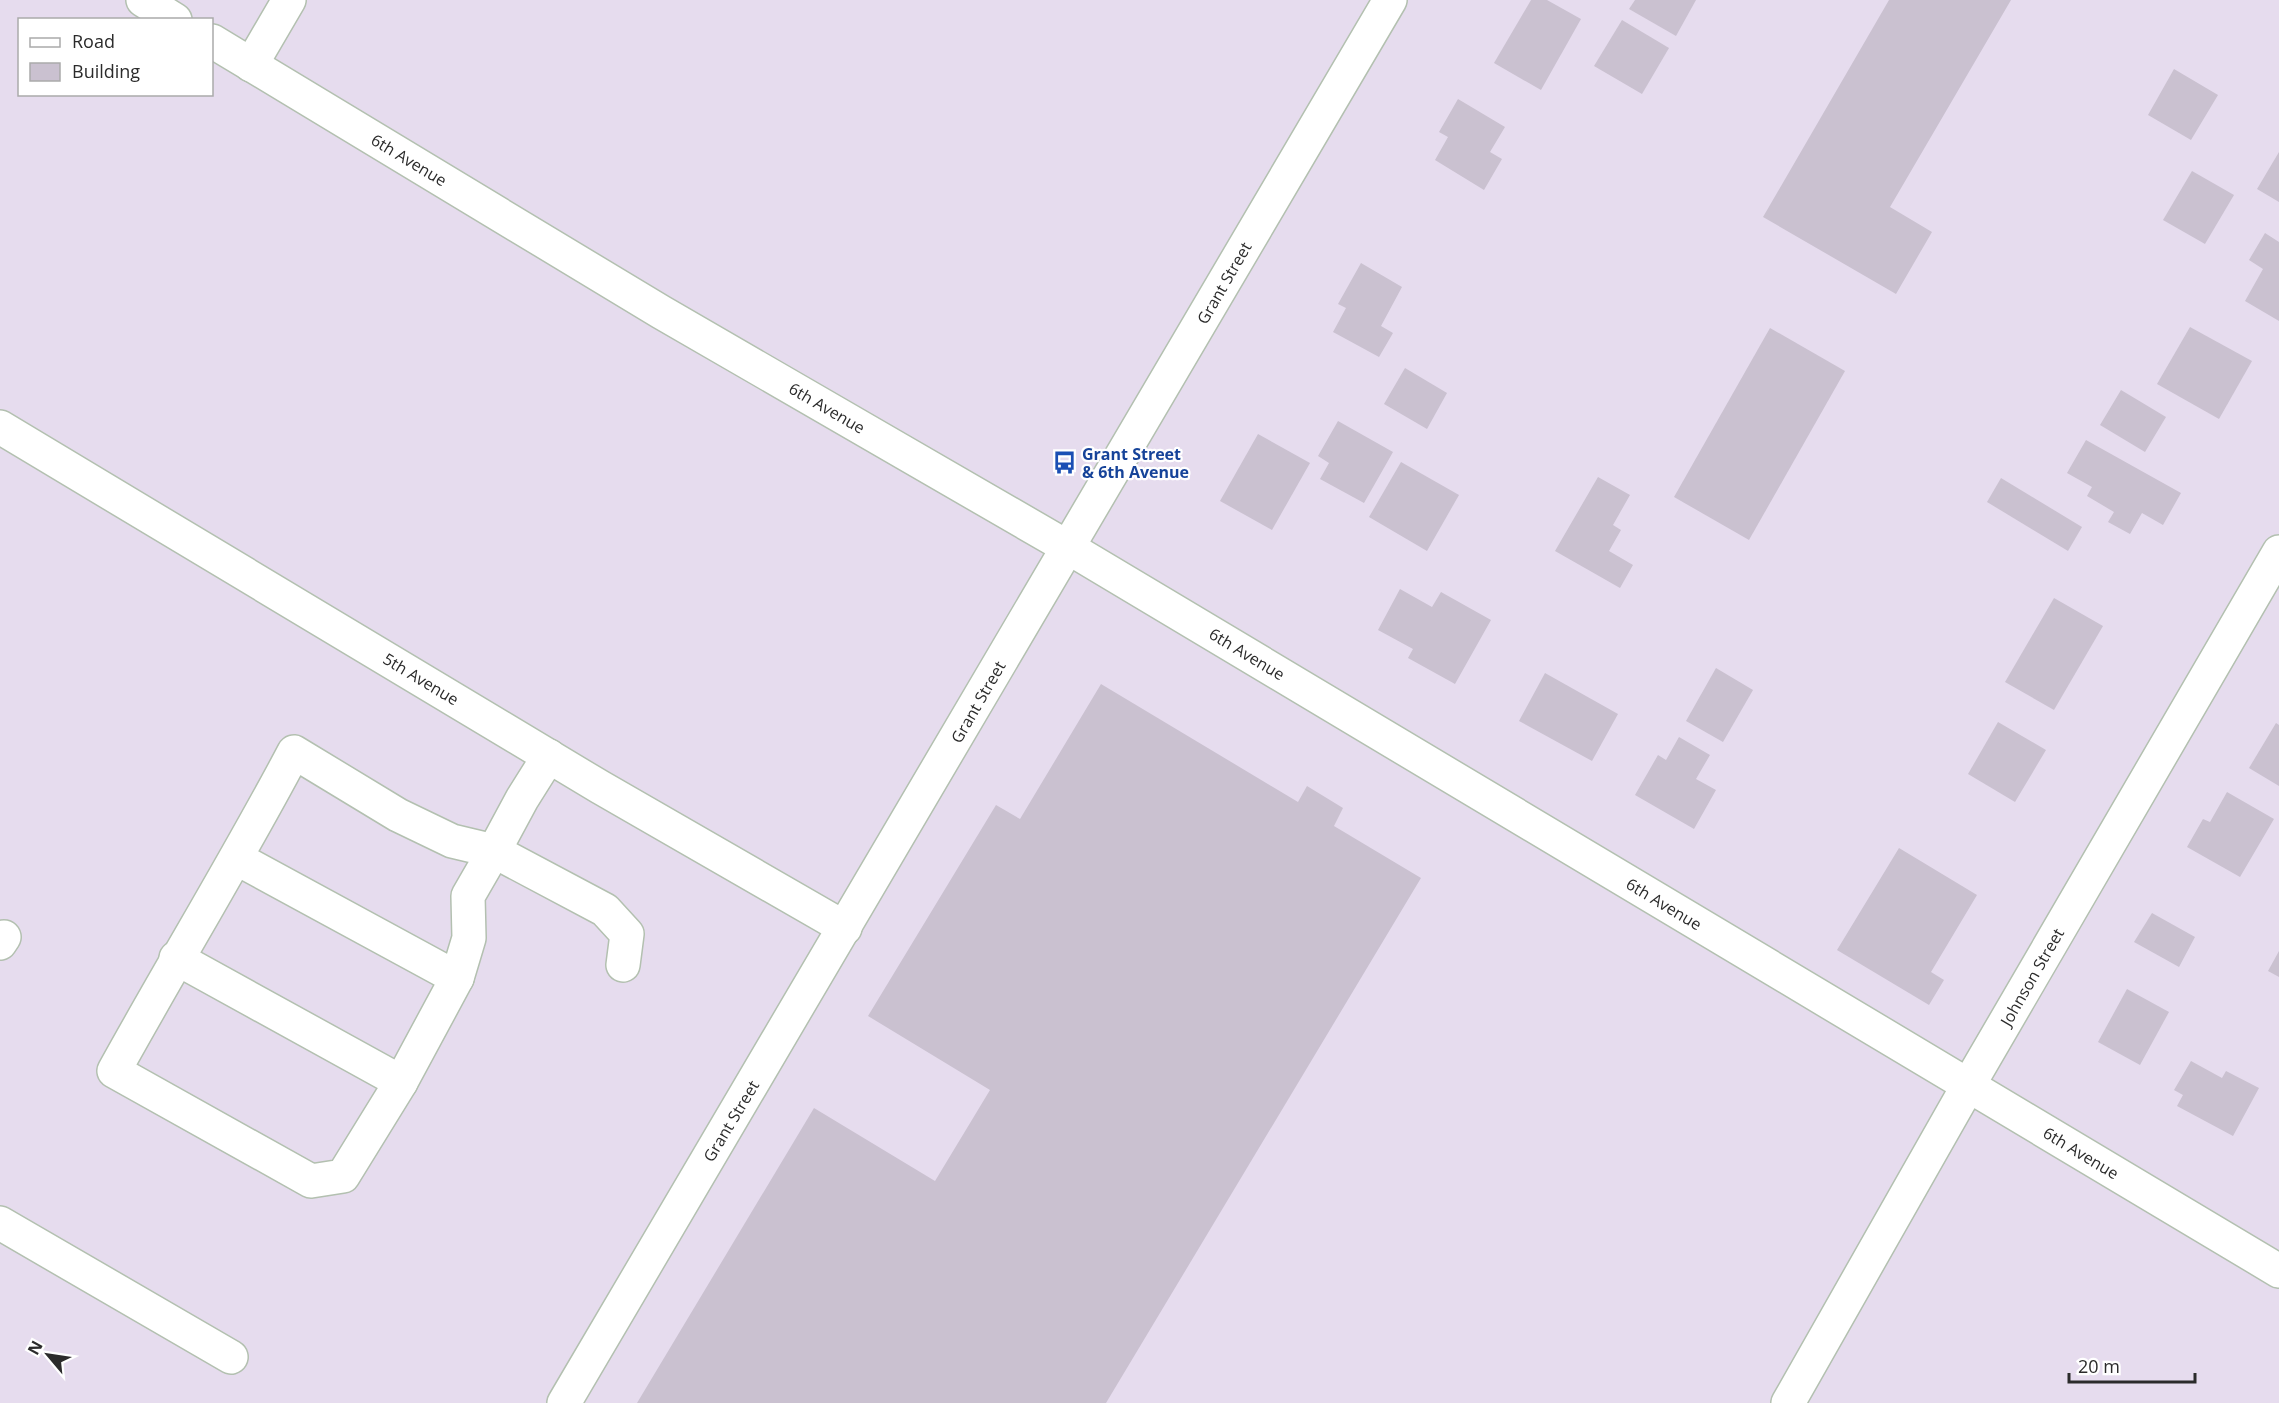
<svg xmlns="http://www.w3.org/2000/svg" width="2279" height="1403" font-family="'Open Sans',sans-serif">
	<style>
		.building { fill: #cac1d0 }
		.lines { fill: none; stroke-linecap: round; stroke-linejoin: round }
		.minor-casing { stroke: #b3c0b0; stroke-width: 36 }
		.minor { stroke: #fff; stroke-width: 33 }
		.labels { text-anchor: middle; stroke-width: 4.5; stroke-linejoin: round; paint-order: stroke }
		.street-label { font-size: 16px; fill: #2b2b2b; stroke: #fff }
		.transit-label { font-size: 16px; font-weight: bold; fill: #164399; stroke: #fff; text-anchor: start }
	</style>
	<rect width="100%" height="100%" fill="#e6dcee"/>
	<g class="building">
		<path d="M1531,0h16l34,19 -40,71 -47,-27z"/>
		<path d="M1635,0h61l-20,36 -47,-27z"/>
		<path d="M1889,0h122l-121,207 42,25 -36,62 -133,-77z"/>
		<path d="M1622,20l47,28 -27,46 -48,-28z"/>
		<path d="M2174,69l44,26 -27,45 -43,-25z"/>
		<path d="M1458,99l47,28 -15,25 12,7 -18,31 -49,-30 13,-23 -9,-5z"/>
		<path d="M2279,152v50l-22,-13z"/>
		<path d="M2192,171l42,24 -29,49 -42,-24z"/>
		<path d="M2265,233l14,9v79l-34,-20 18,-32 -14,-9z"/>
		<path d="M1361,263l41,24 -21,39 12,7 -14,24 -46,-25 13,-24 -8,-4z"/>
		<path d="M2190,327l62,34 -33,58 -62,-35z"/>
		<path d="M1770,328l75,43 -96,169 -75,-43z"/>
		<path d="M1405,368l42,25 -20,36 -43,-25z"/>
		<path d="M2121,390l45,27 -21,35 -45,-27z"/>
		<path d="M1338,421l55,31 -29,51 -44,-24 9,-16 -11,-7z"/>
		<path d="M1258,434l52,29 -38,67 -52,-29z"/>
		<path d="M2086,440l95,53 -18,32 -21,-12 -12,21 -22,-12 6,-10 -27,-16 5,-9 -25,-14z"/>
		<path d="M1401,462l58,33 -32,56 -58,-34z"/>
		<path d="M1598,477l32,18 -17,30 8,5 -12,21 24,14 -13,23 -65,-37z"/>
		<path d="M2001,478l81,49 -14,24 -81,-49z"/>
		<path d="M1400,589l32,18 9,-15 50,28 -36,64 -47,-26 5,-9 -35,-19z"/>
		<path d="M2054,598l49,28 -49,84 -49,-28z"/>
		<path d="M1716,668l37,22 -30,52 -37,-21z"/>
		<path d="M1545,673l73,41 -26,47 -73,-40z"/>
		<path d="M1101,684l197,118 9,-16 36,22 -9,18 87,52 -315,525h-469l177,-295 121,73 55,-91 -122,-74 128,-211 24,14z"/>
		<path d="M1998,722l48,28 -31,52 -47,-28z"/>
		<path d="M2276,723l3,2v61l-30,-18z"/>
		<path d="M1679,737l31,18 -14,24 20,11 -22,39 -59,-34 23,-40 8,5z"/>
		<path d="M2227,792l47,27 -34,58 -53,-30 16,-28 7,3z"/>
		<path d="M1899,848l78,47 -46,77 13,8 -15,25 -92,-55z"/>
		<path d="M2152,913l43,24 -16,30 -45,-25z"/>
		<path d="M2279,951v26l-11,-6z"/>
		<path d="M2127,989l42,23 -29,53 -42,-23z"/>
		<path d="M2191,1061l31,17 4,-7 33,17 -26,48 -56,-30 6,-11 -9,-5z"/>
	</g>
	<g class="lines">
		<defs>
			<g id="minor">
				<path d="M143,0l32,20"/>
				<path d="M212,41l449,271 408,236 1210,723"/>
				<path d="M251,65l38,-65"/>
				<path d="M0,427l600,360 245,141"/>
				<path d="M294,752l104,63 54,26 42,10 -26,45 1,42 -12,40 -56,104 -58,94 -32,5 -197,-110c59,-107 123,-211 180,-319z"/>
				<path d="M549,756l-27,43 -28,52 111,59 22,24 -4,31"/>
				<path d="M238,859l219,119"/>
				<path d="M0,943l4,-6"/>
				<path d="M176,958l225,124"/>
				<path d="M0,1223l231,134"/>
				<path d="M564,1403l826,-1403"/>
				<path d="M1788,1403l180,-317 311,-534"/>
			</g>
		</defs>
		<use href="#minor" class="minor-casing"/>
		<use href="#minor" class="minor"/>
	</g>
	<defs>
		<symbol id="bus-bare" viewBox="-9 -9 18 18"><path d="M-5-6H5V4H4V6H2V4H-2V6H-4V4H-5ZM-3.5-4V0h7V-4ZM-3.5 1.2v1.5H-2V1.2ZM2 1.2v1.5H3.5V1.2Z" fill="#1a4fb4" stroke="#fff" stroke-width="2.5" paint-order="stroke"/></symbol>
	</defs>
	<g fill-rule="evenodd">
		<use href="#bus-bare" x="1048" y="446" width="33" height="33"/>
	</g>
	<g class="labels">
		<g class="street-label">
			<text transform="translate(409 160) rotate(31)" y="6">6th Avenue</text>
			<text transform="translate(1224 283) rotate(-60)" y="6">Grant Street</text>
			<text transform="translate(827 408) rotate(30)" y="6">6th Avenue</text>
			<text transform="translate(1247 654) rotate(31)" y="6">6th Avenue</text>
			<text transform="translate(421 679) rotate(31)" y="6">5th Avenue</text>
			<text transform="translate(978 702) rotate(-60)" y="6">Grant Street</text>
			<text transform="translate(1664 904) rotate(31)" y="6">6th Avenue</text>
			<text transform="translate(2032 977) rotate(-60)" y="6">Johnson Street</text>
			<text transform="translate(731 1121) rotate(-59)" y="6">Grant Street</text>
			<text transform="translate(2081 1153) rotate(31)" y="6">6th Avenue</text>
		</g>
		<g class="transit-label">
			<text x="1082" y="460">Grant Street<tspan x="1082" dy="18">&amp; 6th Avenue</tspan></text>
		</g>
	</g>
	<rect x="18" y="18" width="195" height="78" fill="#ffffff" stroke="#aaaaaa" stroke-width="1.5"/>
	<rect x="30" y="38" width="30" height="9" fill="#ffffff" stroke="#aaaaaa" stroke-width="1.5"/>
	<text x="72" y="48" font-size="18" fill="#2b2b2b">Road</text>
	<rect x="30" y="63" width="30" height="18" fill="#cac1d0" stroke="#aaaaaa" stroke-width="1.5"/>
	<text x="72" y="78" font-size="18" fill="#2b2b2b">Building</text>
	<g transform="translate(48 1355) rotate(299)" stroke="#ffffff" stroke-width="4.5" paint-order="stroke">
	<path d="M0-4.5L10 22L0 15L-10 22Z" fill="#2b2b2b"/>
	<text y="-9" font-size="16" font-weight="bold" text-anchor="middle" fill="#2b2b2b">N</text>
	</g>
	<path d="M2069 1373v9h126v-9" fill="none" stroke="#2b2b2b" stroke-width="3"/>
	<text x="2078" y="1373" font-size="18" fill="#2b2b2b" stroke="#ffffff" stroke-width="4.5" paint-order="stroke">20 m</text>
</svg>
